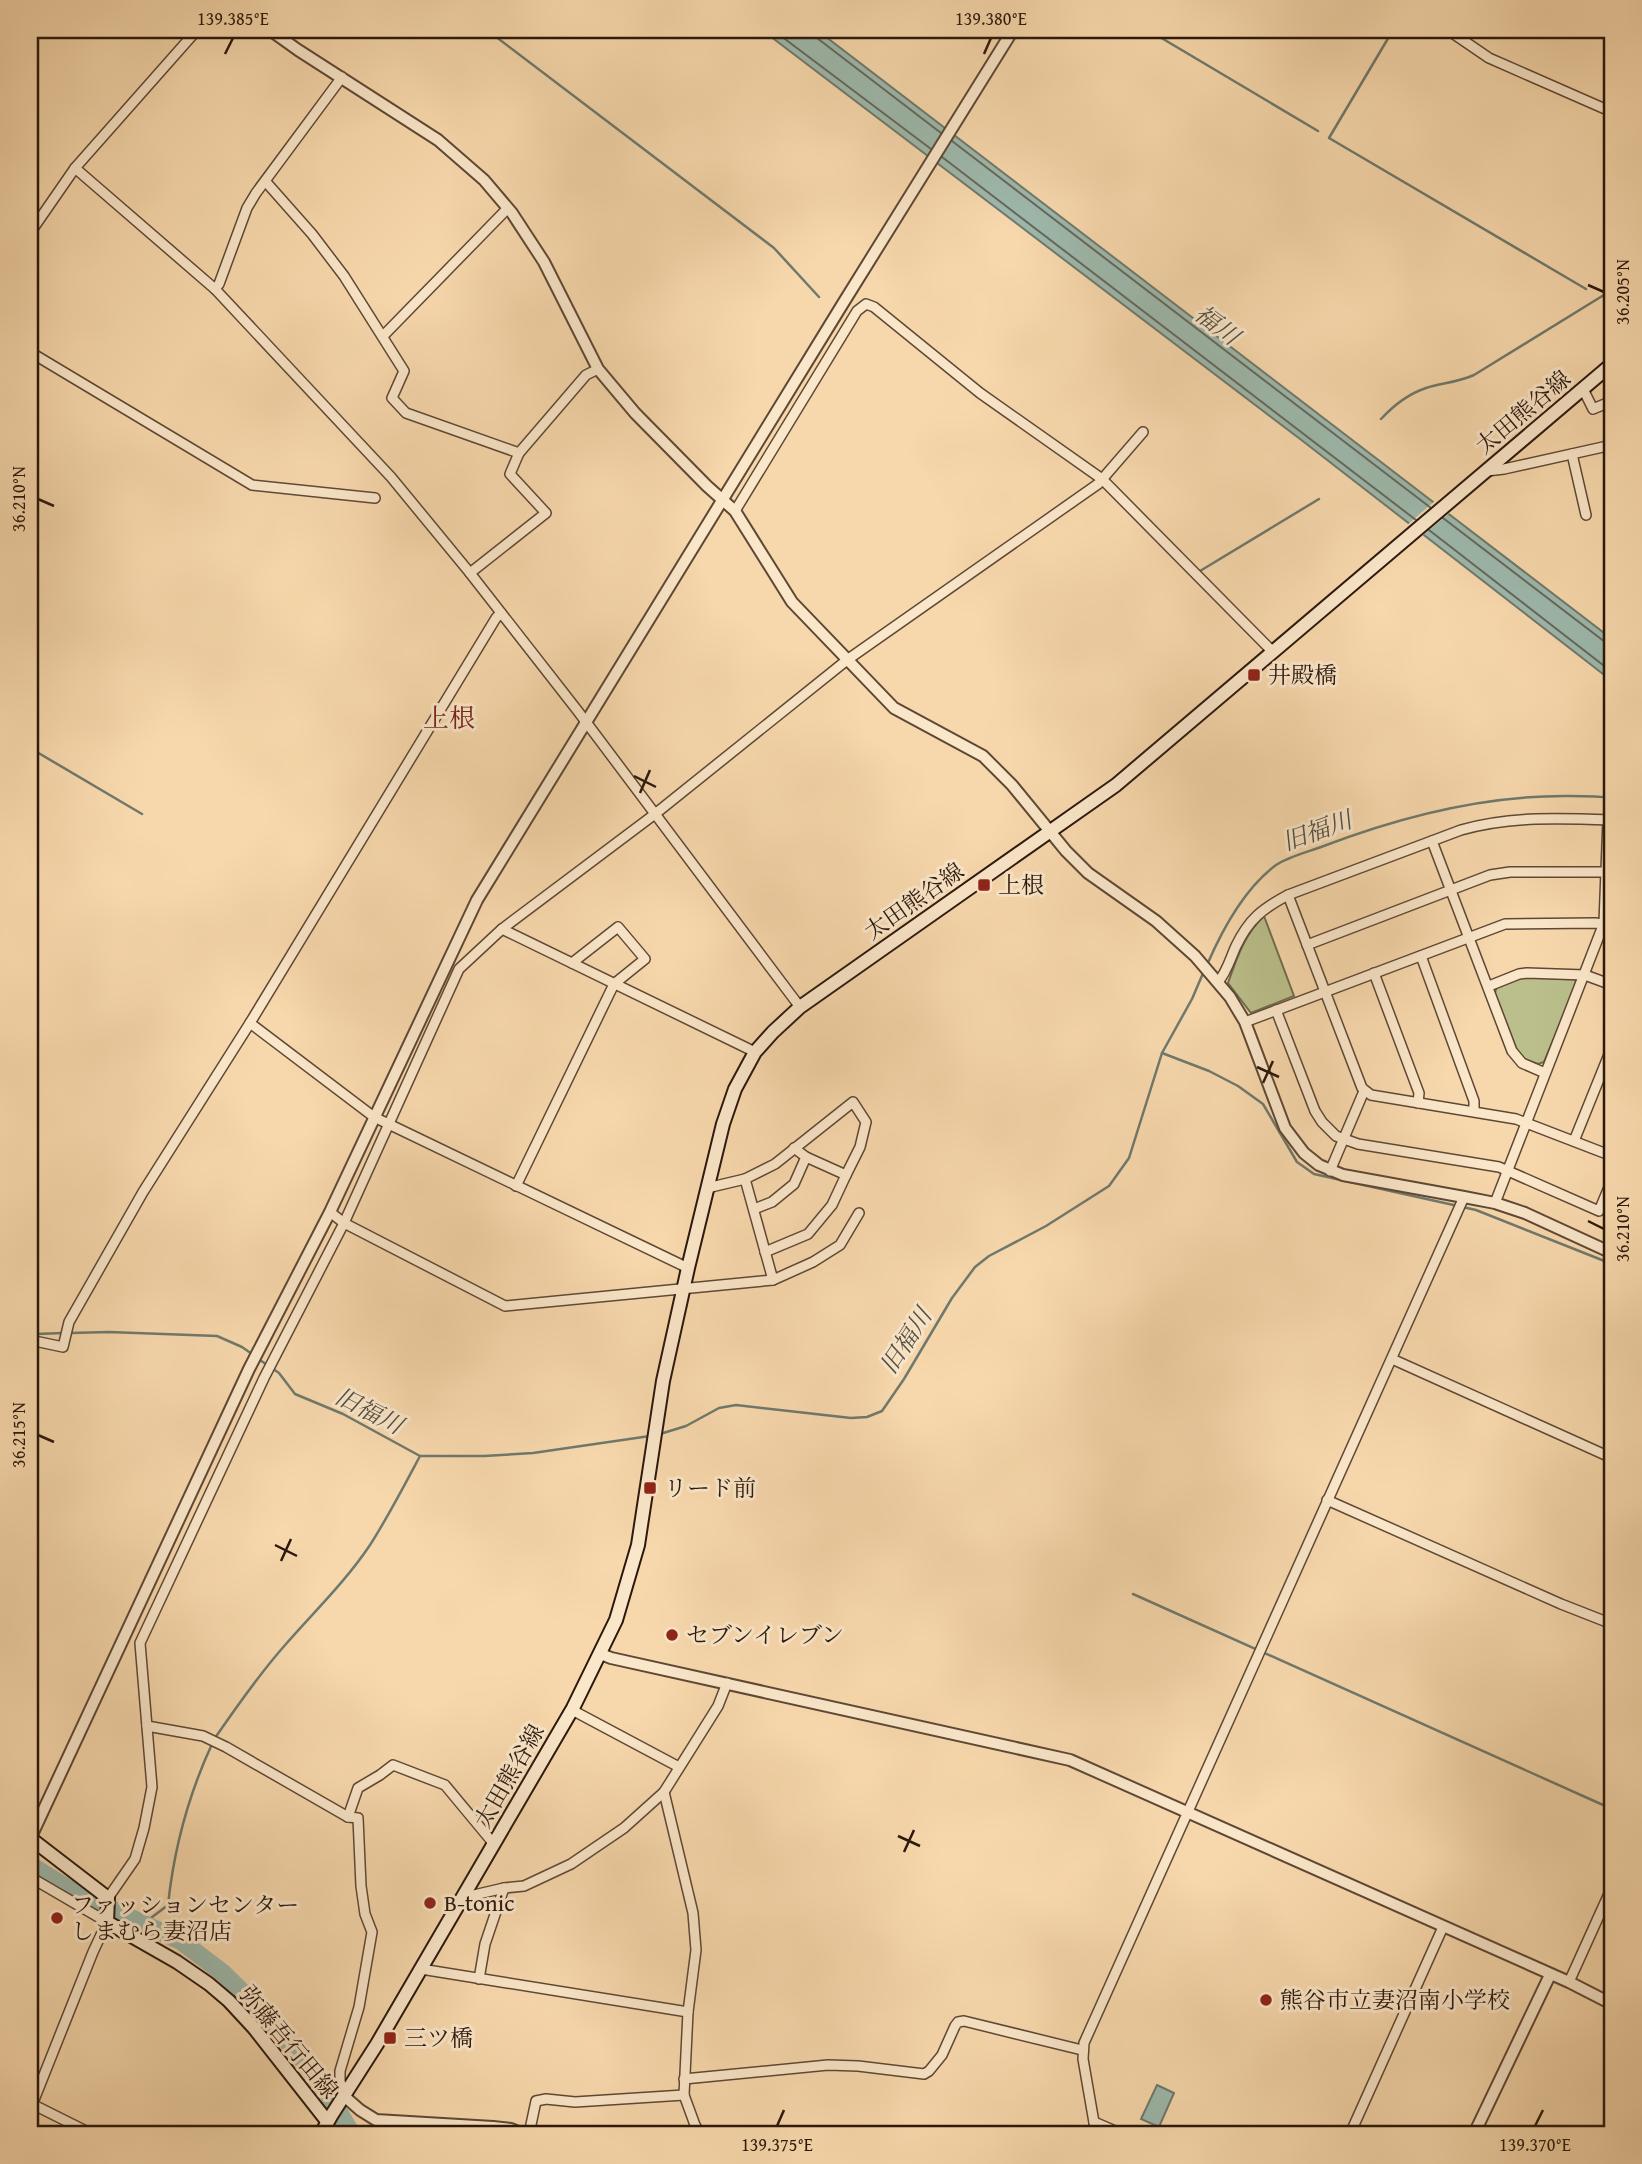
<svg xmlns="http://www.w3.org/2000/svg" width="1642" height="2164" font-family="'Gentium Book Plus','Noto Serif JP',serif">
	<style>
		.green { fill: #babf8b; stroke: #726c4c; stroke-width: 2 }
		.water { fill: #9db9ad; stroke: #6f796d; stroke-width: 2 }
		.pier { fill: #f7d8ac }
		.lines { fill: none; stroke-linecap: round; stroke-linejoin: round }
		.shore { stroke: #64685d; stroke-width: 2 }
		.stream { stroke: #6f796d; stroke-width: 2.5 }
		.river { stroke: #9db9ad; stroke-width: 18 }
		.minor-casing { stroke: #5e4835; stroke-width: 12 }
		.tertiary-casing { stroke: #5e4835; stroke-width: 14 }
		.secondary-casing { stroke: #2b180d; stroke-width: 16 }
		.minor { stroke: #fae6c9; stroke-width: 9 }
		.tertiary { stroke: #fae6c9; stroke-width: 10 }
		.secondary { stroke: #fae6c9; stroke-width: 12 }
		.ticks { fill: none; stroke: #2b180d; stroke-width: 2.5 }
		.poi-dot { fill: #8f2418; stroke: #fae6c9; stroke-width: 2.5 }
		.labels { text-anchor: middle; stroke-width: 6; stroke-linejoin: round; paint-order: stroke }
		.street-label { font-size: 23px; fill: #2b180d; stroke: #fae6c9 }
		.poi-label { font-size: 23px; fill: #2b180d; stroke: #fae6c9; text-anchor: start }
		.water-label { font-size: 24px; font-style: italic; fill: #535045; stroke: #fae6c9 }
		.quarter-label { font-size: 26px; fill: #7a1f14; stroke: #fae6c9 }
		.neatline { fill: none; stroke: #2b180d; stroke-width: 2.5 }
		.ticks-label { font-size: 18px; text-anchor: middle; fill: #2b180d }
	</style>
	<rect width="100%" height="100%" fill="#f7d8ac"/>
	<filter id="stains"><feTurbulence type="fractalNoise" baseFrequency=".00286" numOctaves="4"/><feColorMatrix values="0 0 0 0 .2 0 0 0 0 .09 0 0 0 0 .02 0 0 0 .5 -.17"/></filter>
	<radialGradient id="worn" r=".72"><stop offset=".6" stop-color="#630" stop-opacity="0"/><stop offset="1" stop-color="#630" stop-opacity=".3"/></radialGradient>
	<g class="green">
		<path d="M1264,916l30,80 -43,17 -23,-30c9,-25 16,-48 36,-67z"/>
		<path d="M1520,977h53l4,6 -33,79 -6,2 -14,-5 -7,-7 -22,-59 2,-8z"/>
	</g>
	<g class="water">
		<path d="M762,30h55l795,609v42l-308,-239z"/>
		<path d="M1157,2085l17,8 -15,34 -18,-8z"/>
	</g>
	<path class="pier" d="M1437,499l15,12 -31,26 -15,-11z"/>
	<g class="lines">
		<g class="shore">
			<path d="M773,30l158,119"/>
			<path d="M814,30l3,8 124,95"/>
			<path d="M952,141l479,367"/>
			<path d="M942,157l474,363"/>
			<path d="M1443,518l162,124 7,2"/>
			<path d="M1429,530l183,142"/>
		</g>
		<g class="stream">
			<path d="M487,30l287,218 45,49"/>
			<path d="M1148,30l170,101"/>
			<path d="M1393,30l-64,108 257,151"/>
			<path d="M1381,419c13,-14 27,-25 45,-31 16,-5 33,-6 48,-13l138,-85"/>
			<path d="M1200,571l119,-72"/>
			<path d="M30,748l112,66"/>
			<path d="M1207,965c15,-35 38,-77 69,-100 12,-8 31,-13 45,-18 78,-30 165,-52 249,-51 14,0 28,0 42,2"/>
			<path d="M1162,1053l47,18 29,15 25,18 34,58 17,12 162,36 136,54"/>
			<path d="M30,1332l5,2 29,-1"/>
			<path d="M70,1333l39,-1 108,4 25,11 10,7"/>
			<path d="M257,1358l22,15 16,21 48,20 77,42h64l49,-3 117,-17"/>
			<path d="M660,1434l26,-8 33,-18 17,-3 115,13 16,-1 15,-6 22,-32 48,-81 23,-31 14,-11 57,-30 63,-40 20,-28 33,-105 30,-54 12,-28"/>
			<path d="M1133,1594l479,215"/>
			<path d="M215,1738c22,-32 45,-65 71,-94 28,-32 60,-63 84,-99 18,-28 34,-59 50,-89"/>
			<path d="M143,1924l25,-19c6,-57 20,-109 44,-161"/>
		</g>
		<path class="river" d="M30,1865l42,26 109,50 42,32 43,42 55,67 31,52"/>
		<defs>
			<g id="minor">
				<path d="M1448,30l41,28 123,54"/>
				<path d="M75,168l140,121 176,188 79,96 107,137 223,297"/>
				<path d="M266,182l46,52 32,42 60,95 -12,27 14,15 113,40"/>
				<path d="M30,233l45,-65 122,-138"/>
				<path d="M215,289l4,-5 28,-76 9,-15 86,-116"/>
				<path d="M383,336l125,-128"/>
				<path d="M30,352l222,133 123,13"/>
				<path d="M1583,389l10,20 19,-8"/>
				<path d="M1572,454l14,61"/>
				<path d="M1487,471l17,-2 108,-24"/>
				<path d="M735,511l122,-200 9,-7 8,3 106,86 122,86 171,173"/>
				<path d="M470,573l76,-60 -36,-39 9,-21 67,-78 12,-6"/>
				<path d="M1432,841l80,210 10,12 23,10"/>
				<path d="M1288,895l74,193 9,7 145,24 96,37"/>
				<path d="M502,929l253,123"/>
				<path d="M1307,945l183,-70 20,-3h101"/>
				<path d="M1421,956l53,145v10"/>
				<path d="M1374,973l45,120 -1,10"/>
				<path d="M1218,982c9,-10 12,-23 18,-36 13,-27 26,-37 52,-51l173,-65c49,-14 100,-12 151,-10"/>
				<path d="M1489,986l30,-12 8,-1 58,2 27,10"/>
				<path d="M1276,1010l39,101 7,11 14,14 22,8 141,23 100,44 13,-31"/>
				<path d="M1245,1022l260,-98 90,-1 17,2"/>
				<path d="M250,1023l124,94 314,151"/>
				<path d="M1574,1141l38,-94"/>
				<path d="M1330,1171l34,-80"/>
				<path d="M745,1179l28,101"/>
				<path d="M516,1186l98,-202 31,-25 -27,-32 -46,36"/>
				<path d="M707,1188l38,-9 30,-15 78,-62 13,20 -6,25 -14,28"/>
				<path d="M1495,1203l109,-280 4,-104"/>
				<path d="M754,1209l18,-7 22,-18 12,-27"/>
				<path d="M330,1212l14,11 161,83 268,-26 40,-18 27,-17 19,-32"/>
				<path d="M765,1252l43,-18 24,-29 14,-30 -40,-18 -12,-9"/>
				<path d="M30,1340l33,7 6,-25 74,-130 107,-169 246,-405 5,-5"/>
				<path d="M1392,1359l220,99"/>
				<path d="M1327,1500l234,104 51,20"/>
				<path d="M572,1710l107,57"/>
				<path d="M147,1726l56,10 23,11 122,70 10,1 3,68 4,28 7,18 -13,75 -19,64v10l4,15"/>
				<path d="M664,1792l29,121 3,37 -8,62 -4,83 11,30 5,9"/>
				<path d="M348,1817l10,-29 22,-13 13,-10 52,20 49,59"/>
				<path d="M30,1877l77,45 -14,30 -63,158"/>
				<path d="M464,1895h10l30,-7 20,-2 47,-22 53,-36 40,-36 54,-86 9,-23"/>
				<path d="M108,1898l27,-39 9,-31 8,-41 -12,-144 124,-265 80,-155 115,-254 43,-40 153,-115 192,-154 251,-176 45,-52"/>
				<path d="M421,1969l267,43"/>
				<path d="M479,1979l6,-35 19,-56"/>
				<path d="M1569,1982l43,-95"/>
				<path d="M684,2079l144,-14 30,1 66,8 5,-3 13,-16 13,-29 3,-4 6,-1 118,29"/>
				<path d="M30,2103l62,31"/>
				<path d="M1094,2122l28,12"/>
				<path d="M529,2134l7,-33 10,-2 29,3 109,-7"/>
				<path d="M1096,2134l-13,-75 1,-16 380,-846"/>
				<path d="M1350,2134l93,-207"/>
			</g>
			<g id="tertiary">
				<path d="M270,30l28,20 140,90 46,40 28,33 32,49 54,107 37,44 72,73 28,25 57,91 102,106 89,48 29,29 54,66 22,22 68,48 39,35 18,21 17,20 15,25 40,106 19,25 15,12 24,10 121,22 31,6 30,10 87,40"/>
				<path d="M601,1654l10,4 459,102 499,222 43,22"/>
				<path d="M30,1839l219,-470 81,-157 147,-312 365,-595 171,-275"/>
				<path d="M344,2096l16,14 16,10 117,7 18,2 12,5"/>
				<path d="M1474,2134l76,-159"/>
			</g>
			<g id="secondary">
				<path d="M30,1838l78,60 -1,24 70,40 32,22 20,17 25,27 73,93"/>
				<path d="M321,2134l10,-18 46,-72 196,-336 43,-88 22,-75 25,-164 25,-113 35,-144 12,-35 20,-37 18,-20 27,-25 316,-222 496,-421"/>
			</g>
		</defs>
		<use href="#minor" class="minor-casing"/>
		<use href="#tertiary" class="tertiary-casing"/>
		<use href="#secondary" class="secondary-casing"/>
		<use href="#minor" class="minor"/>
		<use href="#tertiary" class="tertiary"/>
		<use href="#secondary" class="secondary"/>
	</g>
	<path class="ticks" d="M225,54l8,-16M984,54l7,-16M1588,285l16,7M38,499l16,7M634,776l22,11M640,793l10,-23M1257,1067l22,10M1263,1083l10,-22M1588,1221l16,8M38,1435l16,7M275,1545l22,11M281,1561l10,-22M898,1836l22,10M904,1852l10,-22M777,2126l7,-16M1535,2126l8,-16"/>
	<g class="poi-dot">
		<rect x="1247" y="668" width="14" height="14" rx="3.5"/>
		<rect x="977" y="878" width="14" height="14" rx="3.5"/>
		<rect x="643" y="1481" width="14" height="14" rx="3.5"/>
		<circle cx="672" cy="1635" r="7"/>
		<circle cx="430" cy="1903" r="7"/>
		<circle cx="57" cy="1918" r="7"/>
		<circle cx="1266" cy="2000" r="7"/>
		<rect x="383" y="2031" width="14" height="14" rx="3.5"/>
	</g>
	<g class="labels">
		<g class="street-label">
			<text transform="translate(1523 412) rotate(-40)" y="8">太田熊谷線</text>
			<text transform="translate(914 901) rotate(-35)" y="8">太田熊谷線</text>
			<text transform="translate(509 1776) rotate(-60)" y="8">太田熊谷線</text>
			<text transform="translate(289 2042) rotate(50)" y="8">弥藤吾行田線</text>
		</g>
		<g class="poi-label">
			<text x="1268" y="683">井殿橋</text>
			<text x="998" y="893">上根</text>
			<text x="664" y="1496">リード前</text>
			<text x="686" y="1643">セブンイレブン</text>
			<text x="444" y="1911">B-tonic</text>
			<text x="71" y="1913">ファッションセンター<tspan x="71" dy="26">しまむら妻沼店</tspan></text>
			<text x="1280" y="2008">熊谷市立妻沼南小学校</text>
			<text x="404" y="2046">三ツ橋</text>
		</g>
		<g class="water-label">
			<text transform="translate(1217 325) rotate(37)" y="8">福川</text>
			<text transform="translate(1317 831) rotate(-20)" y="8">旧福川</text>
			<text transform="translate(906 1341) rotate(-57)" y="8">旧福川</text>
			<text transform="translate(369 1411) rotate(27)" y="8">旧福川</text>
		</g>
		<g class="quarter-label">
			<text x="449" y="727">上根</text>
		</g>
	</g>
	<rect width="1642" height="2164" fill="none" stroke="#f7d8ac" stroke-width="77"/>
	<rect x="38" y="38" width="1566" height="2088" class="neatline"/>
	<g class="ticks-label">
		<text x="233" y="25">139.385°E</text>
		<text x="991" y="25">139.380°E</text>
		<text transform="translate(1623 292) rotate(-90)" y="6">36.205°N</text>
		<text transform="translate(19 499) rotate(-90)" y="6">36.210°N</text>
		<text transform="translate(1623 1229) rotate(-90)" y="6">36.210°N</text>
		<text transform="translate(19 1435) rotate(-90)" y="6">36.215°N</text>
		<text x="777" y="2151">139.375°E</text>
		<text x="1535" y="2151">139.370°E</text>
	</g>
	<rect width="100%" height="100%" filter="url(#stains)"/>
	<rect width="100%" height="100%" fill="url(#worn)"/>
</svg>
